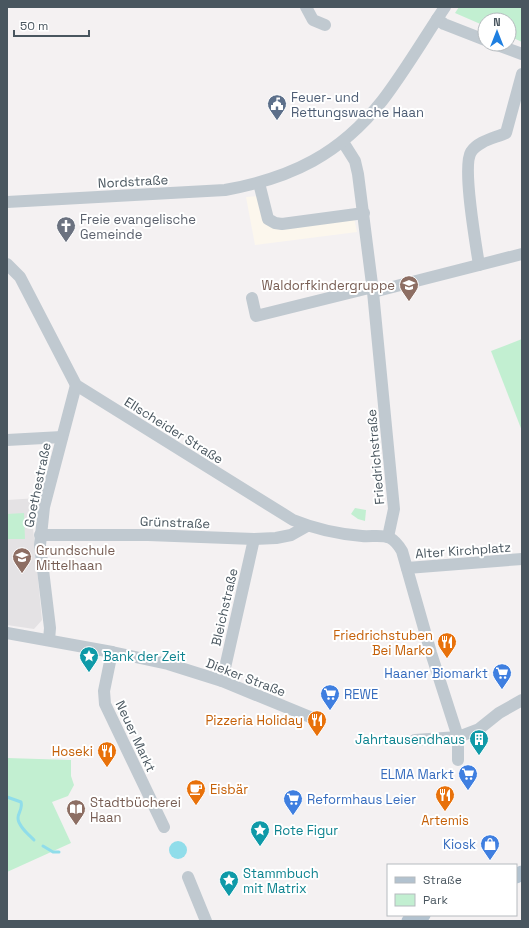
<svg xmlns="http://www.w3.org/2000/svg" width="529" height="928" font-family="'Space Grotesk',sans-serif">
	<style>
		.commercial { fill: #fcf7ed }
		.education { fill: #e4e2e4 }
		.green { fill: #c2efd1 }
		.water { fill: #90ddea }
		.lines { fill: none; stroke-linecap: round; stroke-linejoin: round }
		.stream { stroke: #90ddea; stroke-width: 3 }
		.minor { stroke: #c0c9d0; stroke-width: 12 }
		.major { stroke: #b2c2cf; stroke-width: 15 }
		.labels { text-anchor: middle; stroke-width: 4; stroke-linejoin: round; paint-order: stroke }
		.service-label { font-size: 13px; fill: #4e5e75; stroke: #fff; text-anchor: start }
		.street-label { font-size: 13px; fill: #49565f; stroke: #fff }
		.worship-label { font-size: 13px; fill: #5b616d; stroke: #fff; text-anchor: start }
		.education-label { font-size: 13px; fill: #785e54; stroke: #fff; text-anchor: start }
		.food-label { font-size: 13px; fill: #c56008; stroke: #fff; text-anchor: end }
		.culture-label { font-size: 13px; fill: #0d838f; stroke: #fff; text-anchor: start }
		.shop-label { font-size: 13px; fill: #366cbe; stroke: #fff; text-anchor: end }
	</style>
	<rect width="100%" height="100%" fill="#f4f1f2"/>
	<path class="commercial" d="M259,196l13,30 82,-8 3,14 -102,13 -9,-48z"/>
	<path class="education" d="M38,498l-5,30 9,92 -8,9 -27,-4v-125z"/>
	<g class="green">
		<path d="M459,7h63v35l-13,-6v-16h-24v6l-30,-13z"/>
		<path d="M522,339v92l-31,-80z"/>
		<path d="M355,508l11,2 -1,11 -7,-2 -7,-5z"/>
		<path d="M24,513l1,26h-18v-25z"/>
		<path d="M7,758l64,2v16l3,9 -6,11 -16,6 19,41 -64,29z"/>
	</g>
	<circle class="water" cx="178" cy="850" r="9"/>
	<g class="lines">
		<g class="stream">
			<path d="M7,797l14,5c2,7 -3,10 -3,16 0,8 11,17 16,22"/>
			<path d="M43,846l10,6h6"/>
		</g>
		<g class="minor">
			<path d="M306,7l7,13 12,5"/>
			<path d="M437,19l7,5 41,16"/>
			<path d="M495,44l27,10"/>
			<path d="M343,142l12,19 3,13 15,118 21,217 -6,28"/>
			<path d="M259,183l9,36 7,4 7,1 82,-11"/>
			<path d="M7,202l218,-12c67,-12 115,-36 157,-89 23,-30 42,-63 63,-94"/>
			<path d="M7,264l13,13 56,108 217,135c22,9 45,14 69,16 9,1 20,-2 28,2 6,3 9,8 12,13l29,102 27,84v23"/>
			<path d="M479,265c-3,-20 -17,-99 -8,-113 7,-11 24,-14 35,-19l16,-59"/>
			<path d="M373,292l149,-38"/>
			<path d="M252,298l4,18 117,-29"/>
			<path d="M7,440l55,-3"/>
			<path d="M40,535h108l106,4 22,-1 15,-3 16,-9"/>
			<path d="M407,568l115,-9"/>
			<path d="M7,633l105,19 56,12 54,17 88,36"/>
			<path d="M49,640l1,-12 -10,-83 4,-38 32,-122"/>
			<path d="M112,652l-8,39 1,13 59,123"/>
			<path d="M222,681l32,-142"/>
			<path d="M415,740l43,-3 21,-8 20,-16 23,-13"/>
			<path d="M188,877l18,44"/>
		</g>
		<g class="major">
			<path d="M516,876l6,-3"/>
			<path d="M409,921l14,-6"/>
		</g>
	</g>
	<defs>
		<symbol id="civic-pin" viewBox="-11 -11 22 30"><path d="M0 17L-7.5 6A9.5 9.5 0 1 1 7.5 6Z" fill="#5c6f8a" stroke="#fff"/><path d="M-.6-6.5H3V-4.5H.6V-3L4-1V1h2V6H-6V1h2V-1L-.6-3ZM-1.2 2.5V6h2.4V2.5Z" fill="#fff"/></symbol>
		<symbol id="church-pin" viewBox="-11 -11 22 30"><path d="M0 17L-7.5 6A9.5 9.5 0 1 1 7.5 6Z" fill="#6b7280" stroke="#fff"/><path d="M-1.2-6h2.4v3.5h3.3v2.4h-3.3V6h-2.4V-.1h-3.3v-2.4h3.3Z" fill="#fff"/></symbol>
		<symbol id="school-pin" viewBox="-11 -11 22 30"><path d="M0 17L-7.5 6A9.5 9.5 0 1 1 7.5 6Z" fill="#8d6e63" stroke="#fff"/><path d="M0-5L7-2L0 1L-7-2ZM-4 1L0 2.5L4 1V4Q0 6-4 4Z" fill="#fff"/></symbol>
		<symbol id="restaurant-pin" viewBox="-11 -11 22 30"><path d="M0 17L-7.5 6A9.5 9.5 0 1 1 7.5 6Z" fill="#e8710a" stroke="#fff"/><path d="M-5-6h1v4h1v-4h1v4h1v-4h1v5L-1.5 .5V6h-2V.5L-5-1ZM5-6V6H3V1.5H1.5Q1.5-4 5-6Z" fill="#fff"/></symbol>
		<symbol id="sight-pin" viewBox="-11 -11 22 30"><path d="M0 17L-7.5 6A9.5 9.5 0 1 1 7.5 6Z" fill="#0f9aa8" stroke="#fff"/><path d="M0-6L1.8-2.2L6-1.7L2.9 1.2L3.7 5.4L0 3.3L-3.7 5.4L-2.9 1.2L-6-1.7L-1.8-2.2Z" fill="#fff"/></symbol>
		<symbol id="supermarket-pin" viewBox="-11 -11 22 30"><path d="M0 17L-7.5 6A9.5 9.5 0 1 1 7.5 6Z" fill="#3f7fe0" stroke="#fff"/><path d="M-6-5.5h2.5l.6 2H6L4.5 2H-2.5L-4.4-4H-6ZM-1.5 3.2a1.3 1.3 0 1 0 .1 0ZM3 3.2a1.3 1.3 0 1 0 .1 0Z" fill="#fff"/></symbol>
		<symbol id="building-pin" viewBox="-11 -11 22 30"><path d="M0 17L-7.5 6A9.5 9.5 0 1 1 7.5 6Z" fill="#0f9aa8" stroke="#fff"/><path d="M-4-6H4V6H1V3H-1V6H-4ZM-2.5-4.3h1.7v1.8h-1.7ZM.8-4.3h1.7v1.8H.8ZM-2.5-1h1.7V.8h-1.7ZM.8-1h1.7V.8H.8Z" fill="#fff"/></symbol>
		<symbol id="cafe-pin" viewBox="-11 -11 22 30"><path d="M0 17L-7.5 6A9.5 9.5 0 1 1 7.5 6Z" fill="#e8710a" stroke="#fff"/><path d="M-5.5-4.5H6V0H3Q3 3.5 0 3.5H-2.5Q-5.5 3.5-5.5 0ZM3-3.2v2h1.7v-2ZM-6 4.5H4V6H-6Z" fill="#fff"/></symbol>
		<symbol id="library-pin" viewBox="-11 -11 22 30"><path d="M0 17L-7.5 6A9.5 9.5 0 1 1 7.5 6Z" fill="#8d6e63" stroke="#fff"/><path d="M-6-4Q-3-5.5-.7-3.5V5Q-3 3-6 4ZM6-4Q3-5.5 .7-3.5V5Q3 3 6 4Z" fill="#fff"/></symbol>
		<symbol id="shop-pin" viewBox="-11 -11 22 30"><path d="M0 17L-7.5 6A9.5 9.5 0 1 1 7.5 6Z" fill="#3f7fe0" stroke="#fff"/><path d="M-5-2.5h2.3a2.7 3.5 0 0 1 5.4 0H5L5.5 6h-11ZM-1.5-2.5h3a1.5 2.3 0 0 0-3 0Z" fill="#fff"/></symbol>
	</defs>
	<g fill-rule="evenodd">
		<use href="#civic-pin" x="266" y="93" width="22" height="30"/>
		<use href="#church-pin" x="55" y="215" width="22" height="30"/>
		<use href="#school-pin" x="398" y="274" width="22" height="30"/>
		<use href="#school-pin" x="11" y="546" width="22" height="30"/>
		<use href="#restaurant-pin" x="436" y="631" width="22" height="30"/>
		<use href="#sight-pin" x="78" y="645" width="22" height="30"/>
		<use href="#supermarket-pin" x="491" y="662" width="22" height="30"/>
		<use href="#supermarket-pin" x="319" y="683" width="22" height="30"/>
		<use href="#restaurant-pin" x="306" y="709" width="22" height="30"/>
		<use href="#building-pin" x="468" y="728" width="22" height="30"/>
		<use href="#restaurant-pin" x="96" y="740" width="22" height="30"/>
		<use href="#supermarket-pin" x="457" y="763" width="22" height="30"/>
		<use href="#cafe-pin" x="185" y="778" width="22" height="30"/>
		<use href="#restaurant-pin" x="434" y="784" width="22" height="30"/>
		<use href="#supermarket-pin" x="282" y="788" width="22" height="30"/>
		<use href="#library-pin" x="65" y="798" width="22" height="30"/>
		<use href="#sight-pin" x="249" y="819" width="22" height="30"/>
		<use href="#shop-pin" x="479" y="833" width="22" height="30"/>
		<use href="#sight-pin" x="218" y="869" width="22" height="30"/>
	</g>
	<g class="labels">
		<g class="service-label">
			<text x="291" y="102">Feuer- und<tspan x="291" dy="15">Rettungswache Haan</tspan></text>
		</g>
		<g class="street-label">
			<text transform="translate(133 181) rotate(-3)" y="5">Nordstraße</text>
			<text transform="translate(174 430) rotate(32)" y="5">Ellscheider Straße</text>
			<text transform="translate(375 457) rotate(-95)" y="5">Friedrichstraße</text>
			<text transform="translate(37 485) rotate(-78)" y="5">Goethestraße</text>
			<text transform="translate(175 522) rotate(2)" y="5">Grünstraße</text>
			<text transform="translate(463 550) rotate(-4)" y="5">Alter Kirchplatz</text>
			<text transform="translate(224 607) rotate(-77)" y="5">Bleichstraße</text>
			<text transform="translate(246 677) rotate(21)" y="5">Dieker Straße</text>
			<text transform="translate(136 736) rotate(65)" y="5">Neuer Markt</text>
		</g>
		<g class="worship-label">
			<text x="80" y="224">Freie evangelische<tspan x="80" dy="15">Gemeinde</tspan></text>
		</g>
		<g class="education-label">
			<text x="395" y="290" text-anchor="end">Waldorfkindergruppe</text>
			<text x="36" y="555">Grundschule<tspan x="36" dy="15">Mittelhaan</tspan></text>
			<text x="90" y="807">Stadtbücherei<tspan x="90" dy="15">Haan</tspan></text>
		</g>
		<g class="food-label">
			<text x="433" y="640">Friedrichstuben<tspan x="433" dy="15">Bei Marko</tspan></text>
			<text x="303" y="725">Pizzeria Holiday</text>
			<text x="93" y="756">Hoseki</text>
			<text x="210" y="794" text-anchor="start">Eisbär</text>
			<text x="445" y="825" text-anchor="middle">Artemis</text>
		</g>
		<g class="culture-label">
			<text x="103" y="661">Bank der Zeit</text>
			<text x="465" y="744" text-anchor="end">Jahrtausendhaus</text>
			<text x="274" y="835">Rote Figur</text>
			<text x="243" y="878">Stammbuch<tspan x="243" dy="15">mit Matrix</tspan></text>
		</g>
		<g class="shop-label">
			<text x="488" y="678">Haaner Biomarkt</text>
			<text x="344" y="699" text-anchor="start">REWE</text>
			<text x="454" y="779">ELMA Markt</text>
			<text x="307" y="804" text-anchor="start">Reformhaus Leier</text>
			<text x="476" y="849">Kiosk</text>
		</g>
	</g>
	<rect width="529" height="928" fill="none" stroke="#49565f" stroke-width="16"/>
	<rect x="387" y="864" width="130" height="52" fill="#ffffff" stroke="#b6bbbf"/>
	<rect x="395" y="877" width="20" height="6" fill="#b2c2cf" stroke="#b6bbbf"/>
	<text x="423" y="884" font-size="12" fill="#49565f">Straße</text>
	<rect x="395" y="894" width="20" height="12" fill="#c2efd1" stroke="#b6bbbf"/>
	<text x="423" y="904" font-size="12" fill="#49565f">Park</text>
	<g transform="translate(497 32)"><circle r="19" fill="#ffffff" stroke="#b6bbbf"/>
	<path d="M0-3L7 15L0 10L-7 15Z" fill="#1e7fe1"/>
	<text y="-6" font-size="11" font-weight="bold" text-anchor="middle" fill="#49565f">N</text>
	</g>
	<path d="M14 30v6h75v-6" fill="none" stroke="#49565f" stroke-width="2"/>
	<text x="20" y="30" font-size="12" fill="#49565f" stroke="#ffffff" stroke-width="3" paint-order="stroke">50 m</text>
</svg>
